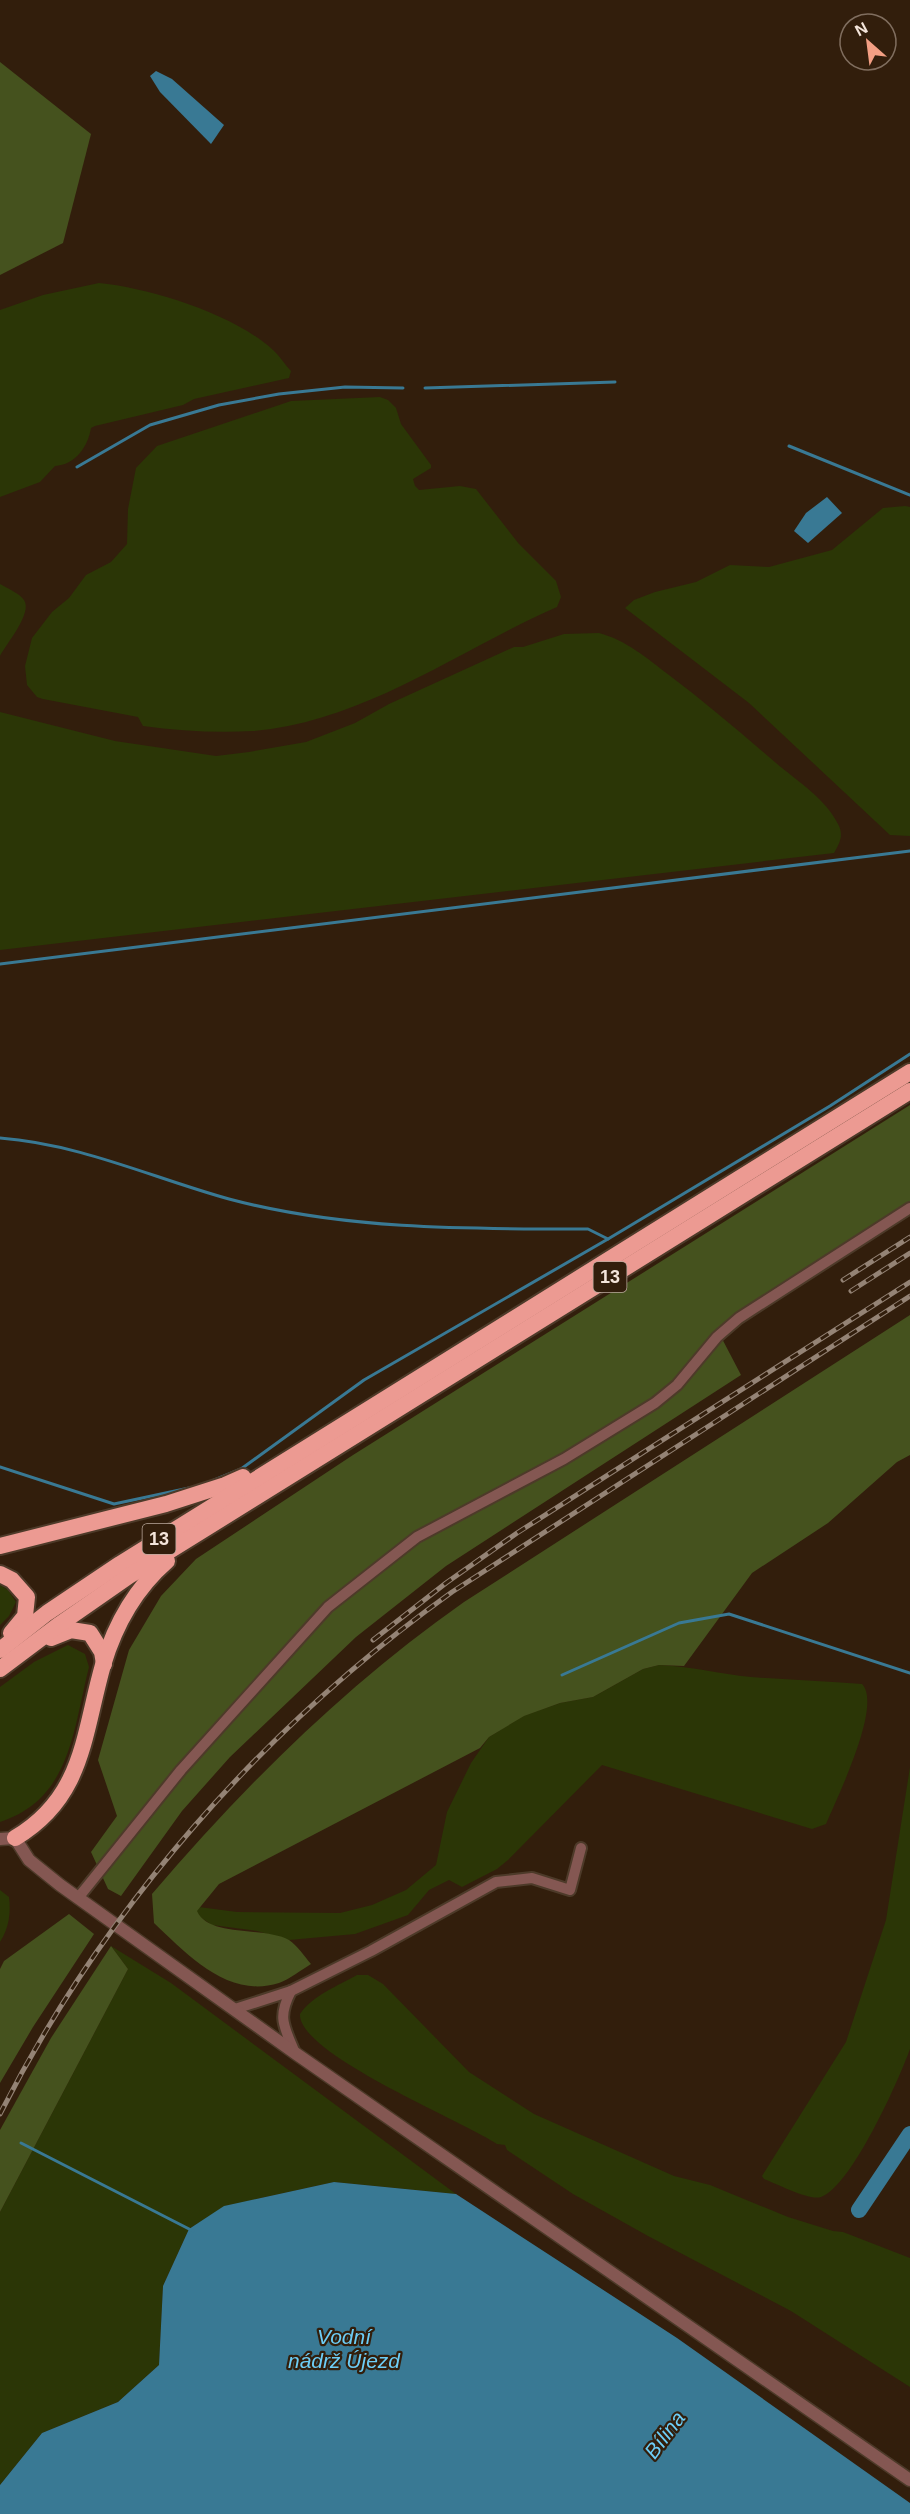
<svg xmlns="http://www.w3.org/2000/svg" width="910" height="2514" font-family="Helvetica,sans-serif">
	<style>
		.green { fill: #2b3606 }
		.forest { fill: #45521e }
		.water { fill: #397994 }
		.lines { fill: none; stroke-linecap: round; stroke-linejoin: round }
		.stream { stroke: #397994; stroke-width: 3 }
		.river { stroke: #397994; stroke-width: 16 }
		.minor-casing { stroke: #4d3a29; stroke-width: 14 }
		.tertiary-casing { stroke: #4d3a29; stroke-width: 15 }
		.trunk-casing { stroke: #4d3a29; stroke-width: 20 }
		.minor { stroke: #845752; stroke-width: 10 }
		.tertiary { stroke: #845752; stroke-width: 12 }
		.trunk { stroke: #ec9a92; stroke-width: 16 }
		.rail-casing { stroke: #948375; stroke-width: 5 }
		.rail { stroke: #321e0c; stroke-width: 3; stroke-dasharray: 9; stroke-linecap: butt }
		.labels { text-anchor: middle; stroke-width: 4.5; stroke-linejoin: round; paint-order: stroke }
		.shield { fill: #321e0c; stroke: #baa99d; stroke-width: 1.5 }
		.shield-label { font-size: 18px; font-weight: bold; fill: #f4e5db }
		.water-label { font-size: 21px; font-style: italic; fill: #6dcdf6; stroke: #321e0c }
	</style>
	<rect width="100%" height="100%" fill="#321e0c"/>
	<g class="green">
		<path d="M99,283c51,5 135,31 174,67 7,6 12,15 18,21l-2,7 -95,21 -11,6 -88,21 -4,2c-3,19 -16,37 -36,38l-15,16 -40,15v-187l43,-15z"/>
		<path d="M380,397l8,3 8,8 5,16 30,41v3l-18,11 2,7 4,4 41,-4 16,3 43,55 37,37 5,16 -4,10c-98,43 -193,115 -304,124 -36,2 -74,0 -110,-5l-5,-9 -95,-18 -6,-2 -10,-12 -2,-19 7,-28 20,-26 17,-14 17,-23 25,-13 16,-18 1,-35 8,-41 21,-22 134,-45z"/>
		<path d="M905,506l5,1v329l-20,-1 -141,-132 -124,-95 9,-8 21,-8 41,-10 34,-17 39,2 63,-17 51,-42z"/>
		<path d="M0,584c7,4 19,9 24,16 9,13 -18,44 -24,56z"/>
		<path d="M599,633c27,7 49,26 70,42 37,28 72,58 107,88 20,17 50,36 62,61 6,11 2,19 -4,29l-834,97v-238l115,29 101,15 33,-4 57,-10 49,-19 34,-19 125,-57h9l41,-13z"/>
		<path d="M0,1585l8,5 8,12 -7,14 -9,9z"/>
		<path d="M68,1645l17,9 4,13c-16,63 -18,132 -89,155v-135l34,-25z"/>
		<path d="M659,1665c31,1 61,9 92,12 37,3 74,4 111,7 21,21 -26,116 -36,140l-14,5 -210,-64 -94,95 -11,9 -35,18 -13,-7 -20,10 -21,25 -53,19 -66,6 -32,-9 -45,-6 -12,-8 -4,-6 3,-4 38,5 103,1 32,-8 34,-15 30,-25 11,-53 24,-49 18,-26 34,-21 37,-13 33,-6 50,-28z"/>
		<path d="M910,1767v282c-11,31 -59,138 -89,148 -11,4 -44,-13 -57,-18l-2,-3 84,-134 40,-122z"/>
		<path d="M0,1890l9,7c2,16 0,31 -9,45z"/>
		<path d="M111,1946l60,37 285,211 -122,-12 -109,24 -36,23 -26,57 -4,79 -41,37 -76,31 -42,52v-273l128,-243z"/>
		<path d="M357,1975h11l15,9 86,88 65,42 140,62 36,9 78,32 45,14 10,1 67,26v129l-119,-76 -143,-75 -75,-42 -66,-44 -2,-5 -8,-1c-34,-23 -199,-90 -197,-130 13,-19 38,-28 57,-39z"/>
	</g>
	<g class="forest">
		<path d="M0,62l91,72 -28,109 -63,32z"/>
		<path d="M910,1105v97l-192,129 23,44 -295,191 -90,71 -126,120 -48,54 -61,85 -13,-7 -17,-37 26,-36 -19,-56 31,-110 32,-54 35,-37 157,-104z"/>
		<path d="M910,1315v140l-13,7 -69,61 -76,50 -68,93 -25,-1 -16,4 -50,28 -33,6 -36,13 -35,21 -9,11 -261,136 -22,27c12,27 68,15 92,29 8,5 16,17 22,24 -10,6 -21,15 -32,19 -51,16 -91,-28 -125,-60l-2,-29c93,-109 194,-209 312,-292z"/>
		<path d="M69,1914l25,20 -61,93 -33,56v-114l4,-8z"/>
		<path d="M111,1946l17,23 -128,243v-82l51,-92z"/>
	</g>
	<g class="water">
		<path d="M156,71l16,8 52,46 -13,19 -51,-52 -10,-16z"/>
		<path d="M827,497l15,16 -34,30 -14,-12 12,-18z"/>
		<path d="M334,2182l122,12 221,144 233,165v11h-910v-29l42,-52 76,-31 41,-37 4,-79 26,-57 35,-23z"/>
	</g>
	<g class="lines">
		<g class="stream">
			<path d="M425,388l190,-6"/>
			<path d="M789,446l121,49"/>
			<path d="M77,467l73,-42 69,-20 60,-11 66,-7 58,1"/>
			<path d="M0,964l910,-113"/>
			<path d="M0,1138c80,6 153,40 229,61 116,31 240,30 359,30l20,10 222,-133 80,-52"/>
			<path d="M0,1467l114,37 75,-16"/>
			<path d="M212,1481l29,-12 123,-89 244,-141"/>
			<path d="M562,1675l117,-52 50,-9 181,59"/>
			<path d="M21,2143l172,88"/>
		</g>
		<path class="river" d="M859,2210l51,-76"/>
		<defs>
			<g id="minor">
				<path d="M78,1898l103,-128 147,-163 89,-70 147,-78 91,-56 22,-18 40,-48 22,-19 171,-110"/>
				<path d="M291,1991l80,-40 125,-69 36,-4 38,12 11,-42"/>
				<path d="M235,2009l56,-18c-14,27 -7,35 4,62"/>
			</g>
			<path id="tertiary" d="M0,1839l15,-1 14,22 31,25 235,168 615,427"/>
			<g id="trunk">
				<path d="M0,1546l166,-42 59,-19 18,-8"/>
				<path d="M0,1574l12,6 15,17 -2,19 -14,17"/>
				<path d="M51,1638l20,-8 19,3 12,19 2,12"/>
				<path d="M0,1650l47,-37 73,-49 790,-492"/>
				<path d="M0,1669l60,-45 69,-48 781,-485"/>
				<path d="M15,1838c69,-41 68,-103 88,-173 12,-40 33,-77 64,-104"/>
			</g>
		</defs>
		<use href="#minor" class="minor-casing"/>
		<use href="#tertiary" class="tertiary-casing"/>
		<use href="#trunk" class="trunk-casing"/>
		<use href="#minor" class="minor"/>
		<use href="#tertiary" class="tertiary"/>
		<use href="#trunk" class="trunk"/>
		<defs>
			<g id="rail">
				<path d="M843,1280l67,-43"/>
				<path d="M851,1291l59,-38"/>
				<path d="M373,1640l73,-57 71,-50 393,-251"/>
				<path d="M0,2114c105,-207 263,-387 452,-522l458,-296"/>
			</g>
		</defs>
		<use href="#rail" class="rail-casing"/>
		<use href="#rail" class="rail"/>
	</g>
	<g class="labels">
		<g class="shield">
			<rect x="593.5" y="1262" width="33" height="30" rx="4.5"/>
			<rect x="142.5" y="1524" width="33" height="30" rx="4.5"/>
		</g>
		<g class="shield-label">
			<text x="610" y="1283">13</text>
			<text x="159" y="1545">13</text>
		</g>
		<g class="water-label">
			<text x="344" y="2344">Vodní<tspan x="344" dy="24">nádrž Újezd</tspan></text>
			<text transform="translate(665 2435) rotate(-53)" y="7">Bílina</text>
		</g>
	</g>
	<g transform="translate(868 42) rotate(332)"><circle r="28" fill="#321e0c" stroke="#806e5f" stroke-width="1.5"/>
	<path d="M0-4.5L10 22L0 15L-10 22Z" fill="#f39f84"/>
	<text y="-9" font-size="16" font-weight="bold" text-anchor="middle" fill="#f4e5db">N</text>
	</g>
</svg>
